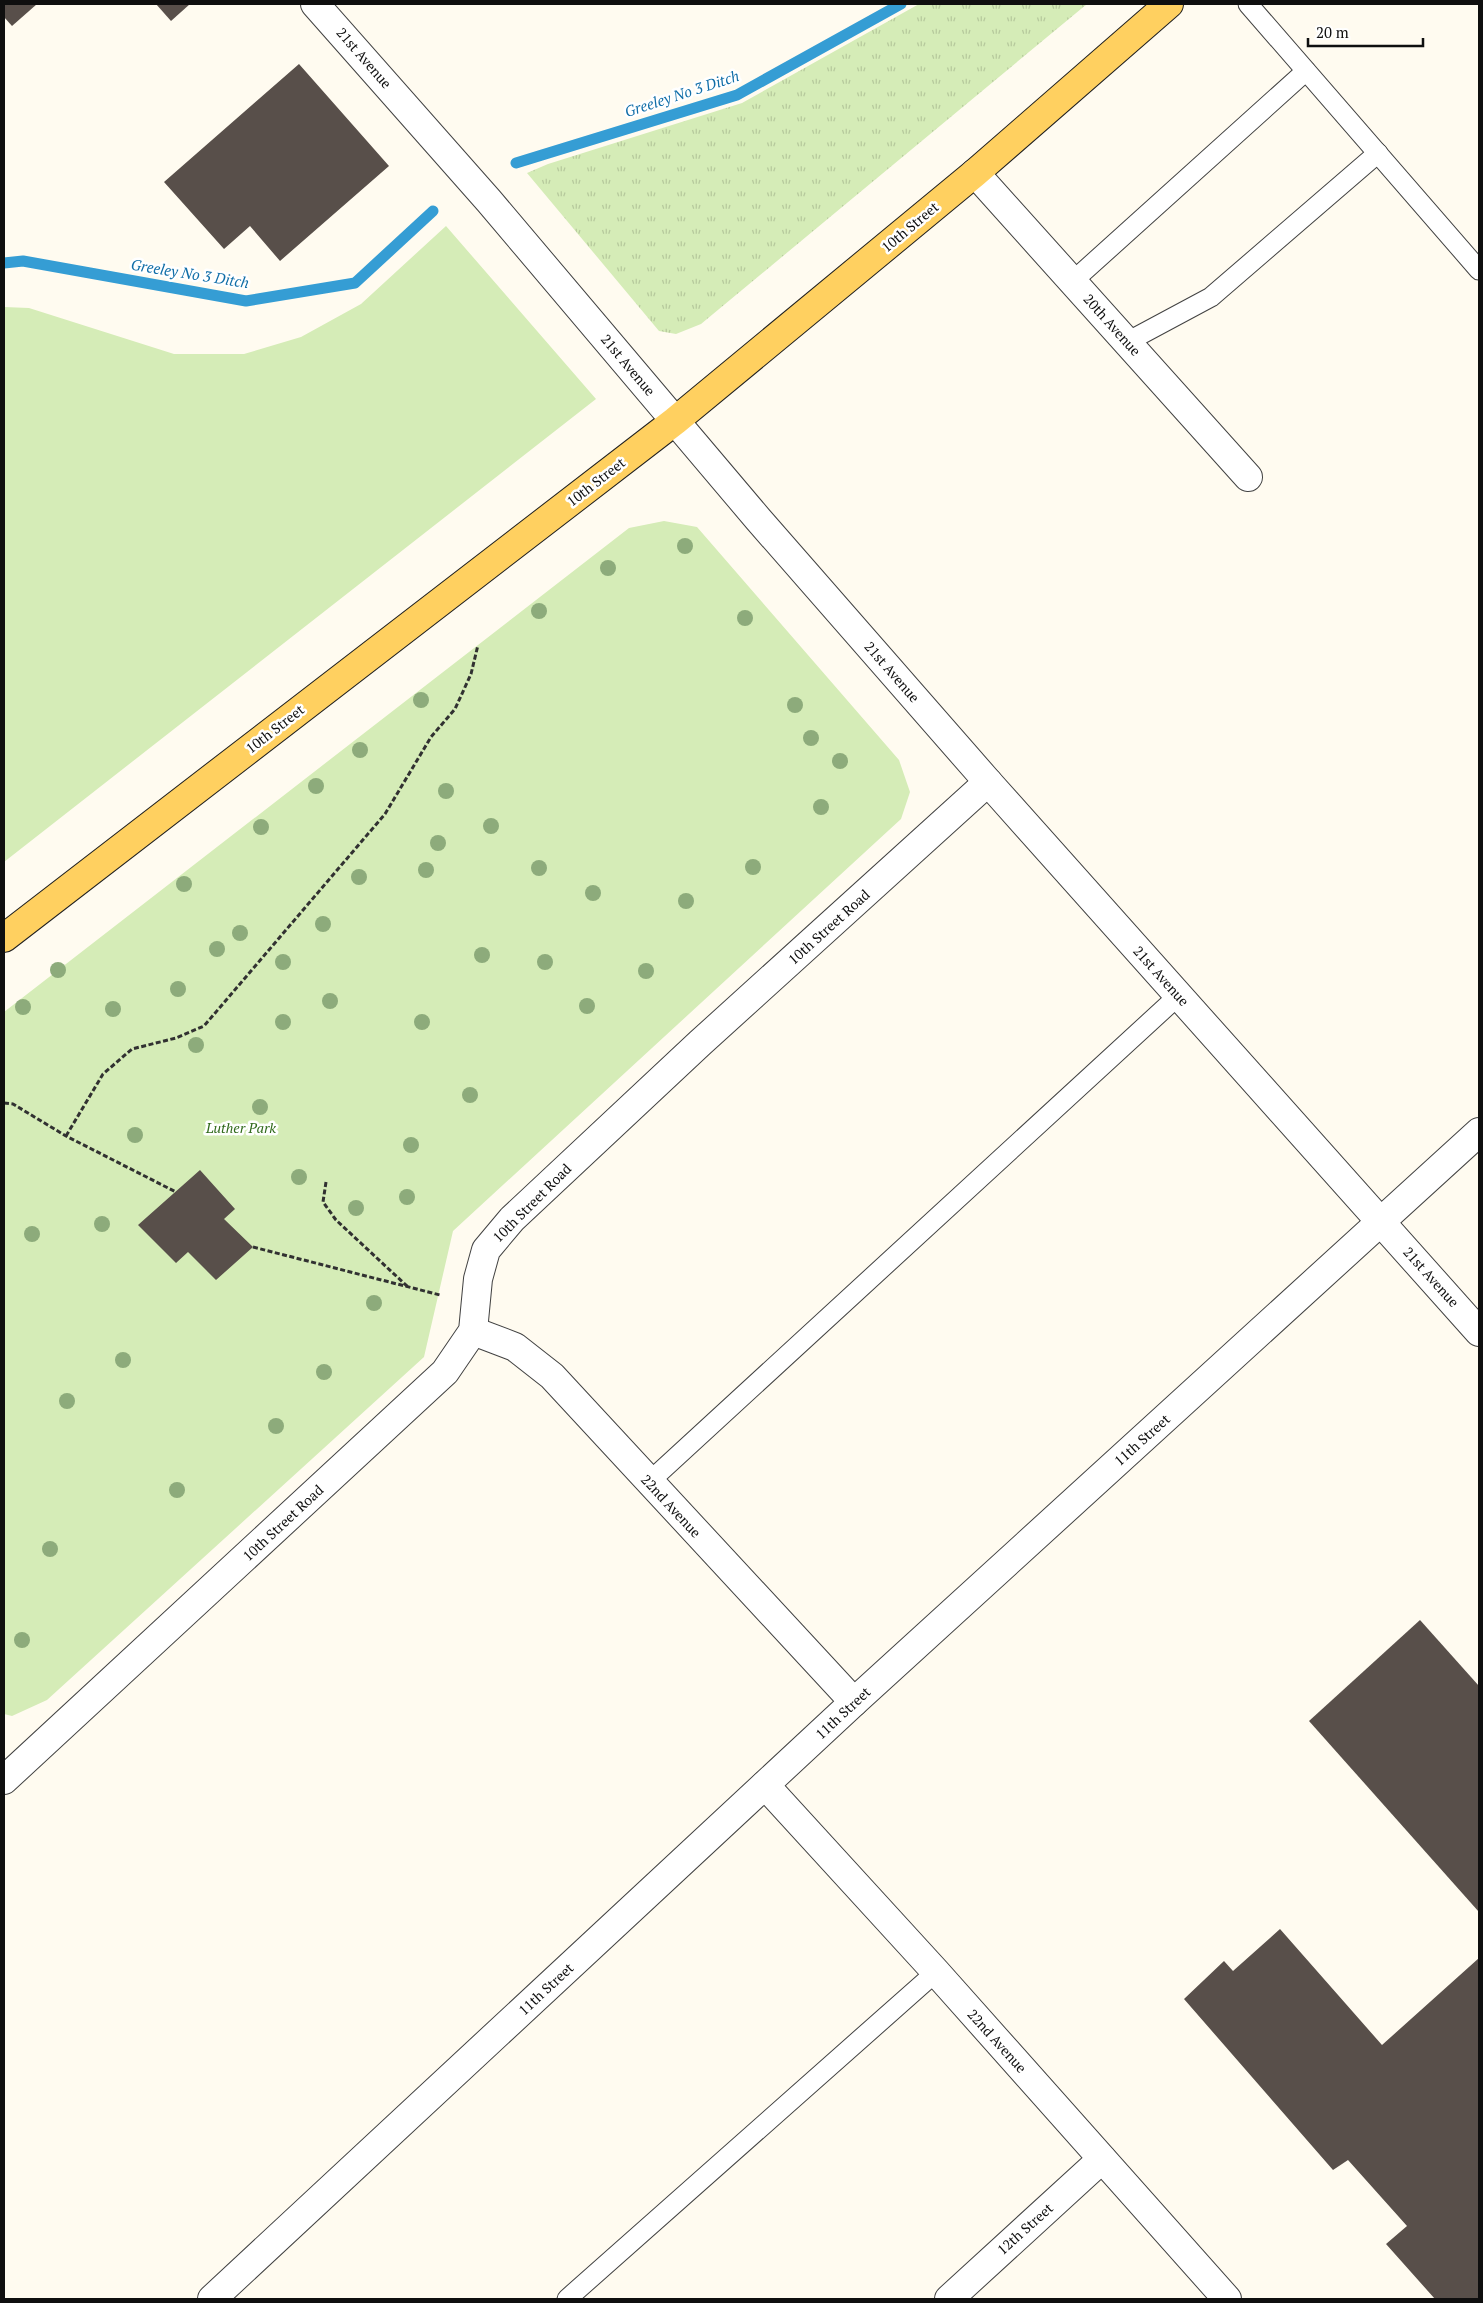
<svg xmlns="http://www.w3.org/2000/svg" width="1483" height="2303" font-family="'PT Serif',serif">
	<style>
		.grass { fill: url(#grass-tufts) }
		.park { fill: #d5ecb7 }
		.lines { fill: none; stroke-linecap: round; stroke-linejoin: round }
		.stream { stroke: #359dd4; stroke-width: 11 }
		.building { fill: #584f4a }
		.lane-casing { stroke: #424242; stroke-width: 21 }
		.street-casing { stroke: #424242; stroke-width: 30 }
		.primary-casing { stroke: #202020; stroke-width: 30 }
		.path { stroke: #313131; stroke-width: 3; stroke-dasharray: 5 2.5; stroke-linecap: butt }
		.lane { stroke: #fff; stroke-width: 19 }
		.street { stroke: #fff; stroke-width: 28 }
		.primary { stroke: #ffd060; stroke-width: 28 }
		.tree { fill: #8dab7b }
		.labels { text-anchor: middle; stroke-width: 5; stroke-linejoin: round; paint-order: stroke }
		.street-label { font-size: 14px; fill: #0f0f0f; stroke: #fff }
		.park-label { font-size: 14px; font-style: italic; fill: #306a1b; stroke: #fff }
		.water-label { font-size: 15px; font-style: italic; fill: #116ea8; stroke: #fff }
	</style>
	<defs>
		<pattern id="grass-tufts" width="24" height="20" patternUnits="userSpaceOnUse" patternTransform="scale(1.25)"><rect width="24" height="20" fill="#d5ecb7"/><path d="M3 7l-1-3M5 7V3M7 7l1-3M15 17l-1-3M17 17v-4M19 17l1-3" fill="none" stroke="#b6c99c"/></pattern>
	</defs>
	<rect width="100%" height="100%" fill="#fffbf0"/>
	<path class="grass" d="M919,4h168l-386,320 -25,10 -17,-3 -132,-158 21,-9 194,-61z"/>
	<g class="park">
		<path d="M446,226l150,173 -592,463v-555l25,1 145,46h70l57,-17 60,-33z"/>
		<path d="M664,521l33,6 202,233 11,32 -9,27 -448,412 -29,126 -377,343 -35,16 -8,-2v-702l625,-484z"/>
	</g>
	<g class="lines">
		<g class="stream">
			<path d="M516,163l221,-68 164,-91"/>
			<path d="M4,263l19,-2 223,40 109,-18 78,-72"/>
		</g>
	</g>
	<g class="building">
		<path d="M4,4h33l-25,22 -8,-9z"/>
		<path d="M156,4h34l-19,17z"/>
		<path d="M299,64l90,102 -109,95 -30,-35 -26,23 -60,-67z"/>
		<path d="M200,1170l35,39 -11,10 29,28 -37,33 -28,-28 -12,11 -38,-38z"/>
		<path d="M1420,1620l59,66v226l-170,-191z"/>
		<path d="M1280,1929l102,116 97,-87v341h-44l-49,-55 21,-18 -59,-66 -15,10 -149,-171 40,-38 9,10z"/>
	</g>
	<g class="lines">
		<defs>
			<g id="lane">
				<path d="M1248,4l231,266"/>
				<path d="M1073,281l233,-210"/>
				<path d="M1127,342l84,-45 167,-144"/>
				<path d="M649,1482l529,-486"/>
				<path d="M567,2299l369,-327"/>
			</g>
			<g id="street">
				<path d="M315,4l174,197 269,318 230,263 491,550"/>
				<path d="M975,173l273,304"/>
				<path d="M473,1331l42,16 37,29 302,326"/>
				<path d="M4,1780l441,-408 28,-41 5,-52 8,-29 26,-31 188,-176 288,-261"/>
				<path d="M765,1785l171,187 291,327"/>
				<path d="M212,2299l642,-597 625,-570"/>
				<path d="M949,2299l153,-140"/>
			</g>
			<path id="primary" d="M4,938l671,-517 300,-248 194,-169"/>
		</defs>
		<use href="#lane" class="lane-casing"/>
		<use href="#street" class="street-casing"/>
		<use href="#primary" class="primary-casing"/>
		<g class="path">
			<path d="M4,1103l9,1 53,32 110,56"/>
			<path d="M66,1136l37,-62 29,-25 44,-11 28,-12 181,-212 46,-77 24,-28 16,-35 7,-29"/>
			<path d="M326,1182l-3,20 13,18 72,67"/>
			<path d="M253,1247l187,48"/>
		</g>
		<use href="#lane" class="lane"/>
		<use href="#street" class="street"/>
		<use href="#primary" class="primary"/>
	</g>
	<g class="tree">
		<circle cx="685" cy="546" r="8"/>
		<circle cx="608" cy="568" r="8"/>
		<circle cx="539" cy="611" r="8"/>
		<circle cx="745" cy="618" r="8"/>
		<circle cx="421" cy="700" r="8"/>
		<circle cx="795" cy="705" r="8"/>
		<circle cx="811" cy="738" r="8"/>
		<circle cx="360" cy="750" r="8"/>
		<circle cx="840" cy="761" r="8"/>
		<circle cx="316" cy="786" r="8"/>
		<circle cx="446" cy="791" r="8"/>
		<circle cx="821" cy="807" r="8"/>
		<circle cx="491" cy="826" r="8"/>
		<circle cx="261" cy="827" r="8"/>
		<circle cx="438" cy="843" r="8"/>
		<circle cx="753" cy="867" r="8"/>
		<circle cx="539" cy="868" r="8"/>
		<circle cx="426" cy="870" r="8"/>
		<circle cx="359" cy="877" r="8"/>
		<circle cx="184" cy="884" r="8"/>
		<circle cx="593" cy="893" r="8"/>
		<circle cx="686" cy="901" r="8"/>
		<circle cx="323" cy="924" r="8"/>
		<circle cx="240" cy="933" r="8"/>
		<circle cx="217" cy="949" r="8"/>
		<circle cx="482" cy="955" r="8"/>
		<circle cx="283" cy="962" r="8"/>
		<circle cx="545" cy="962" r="8"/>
		<circle cx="58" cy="970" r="8"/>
		<circle cx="646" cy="971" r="8"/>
		<circle cx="178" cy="989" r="8"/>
		<circle cx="330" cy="1001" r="8"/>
		<circle cx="587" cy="1006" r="8"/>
		<circle cx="23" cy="1007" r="8"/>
		<circle cx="113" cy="1009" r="8"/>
		<circle cx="283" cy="1022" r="8"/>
		<circle cx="422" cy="1022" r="8"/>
		<circle cx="196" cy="1045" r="8"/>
		<circle cx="470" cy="1095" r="8"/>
		<circle cx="260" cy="1107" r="8"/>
		<circle cx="135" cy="1135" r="8"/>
		<circle cx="411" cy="1145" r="8"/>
		<circle cx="299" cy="1177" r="8"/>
		<circle cx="407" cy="1197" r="8"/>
		<circle cx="356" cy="1208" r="8"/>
		<circle cx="102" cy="1224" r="8"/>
		<circle cx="32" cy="1234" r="8"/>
		<circle cx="374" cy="1303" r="8"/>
		<circle cx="123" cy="1360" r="8"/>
		<circle cx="324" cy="1372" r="8"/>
		<circle cx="67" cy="1401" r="8"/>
		<circle cx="276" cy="1426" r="8"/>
		<circle cx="177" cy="1490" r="8"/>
		<circle cx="50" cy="1549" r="8"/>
		<circle cx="22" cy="1640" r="8"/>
	</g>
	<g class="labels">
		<g class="street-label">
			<text transform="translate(364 58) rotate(49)" y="5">21st Avenue</text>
			<text transform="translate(910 227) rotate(-40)" y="5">10th Street</text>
			<text transform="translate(1112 325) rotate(48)" y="5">20th Avenue</text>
			<text transform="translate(628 365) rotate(50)" y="5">21st Avenue</text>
			<text transform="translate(596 482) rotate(-38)" y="5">10th Street</text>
			<text transform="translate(892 672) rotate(49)" y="5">21st Avenue</text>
			<text transform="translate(275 729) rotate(-38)" y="5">10th Street</text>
			<text transform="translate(829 927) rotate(-42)" y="5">10th Street Road</text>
			<text transform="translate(1161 976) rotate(48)" y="5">21st Avenue</text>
			<text transform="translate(532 1203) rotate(-45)" y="5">10th Street Road</text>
			<text transform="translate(1431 1277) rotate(48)" y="5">21st Avenue</text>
			<text transform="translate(1142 1440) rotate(-42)" y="5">11th Street</text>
			<text transform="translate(671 1506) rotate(47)" y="5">22nd Avenue</text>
			<text transform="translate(283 1523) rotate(-43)" y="5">10th Street Road</text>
			<text transform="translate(843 1713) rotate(-43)" y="5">11th Street</text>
			<text transform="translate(546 1989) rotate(-43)" y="5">11th Street</text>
			<text transform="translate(997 2041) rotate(48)" y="5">22nd Avenue</text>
			<text transform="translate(1025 2229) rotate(-42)" y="5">12th Street</text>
		</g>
		<g class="park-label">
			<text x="241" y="1133">Luther Park</text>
		</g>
		<g class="water-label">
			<text transform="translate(682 94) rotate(-18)" y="5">Greeley No 3 Ditch</text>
			<text transform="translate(190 274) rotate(9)" y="5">Greeley No 3 Ditch</text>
		</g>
	</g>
	<rect width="1483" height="2303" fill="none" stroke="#0f0f0f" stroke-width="10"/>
	<path d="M1308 38v8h115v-8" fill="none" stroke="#0f0f0f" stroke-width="2.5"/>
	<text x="1316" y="38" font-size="15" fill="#0f0f0f" stroke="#ffffff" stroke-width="4" paint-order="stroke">20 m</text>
</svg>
